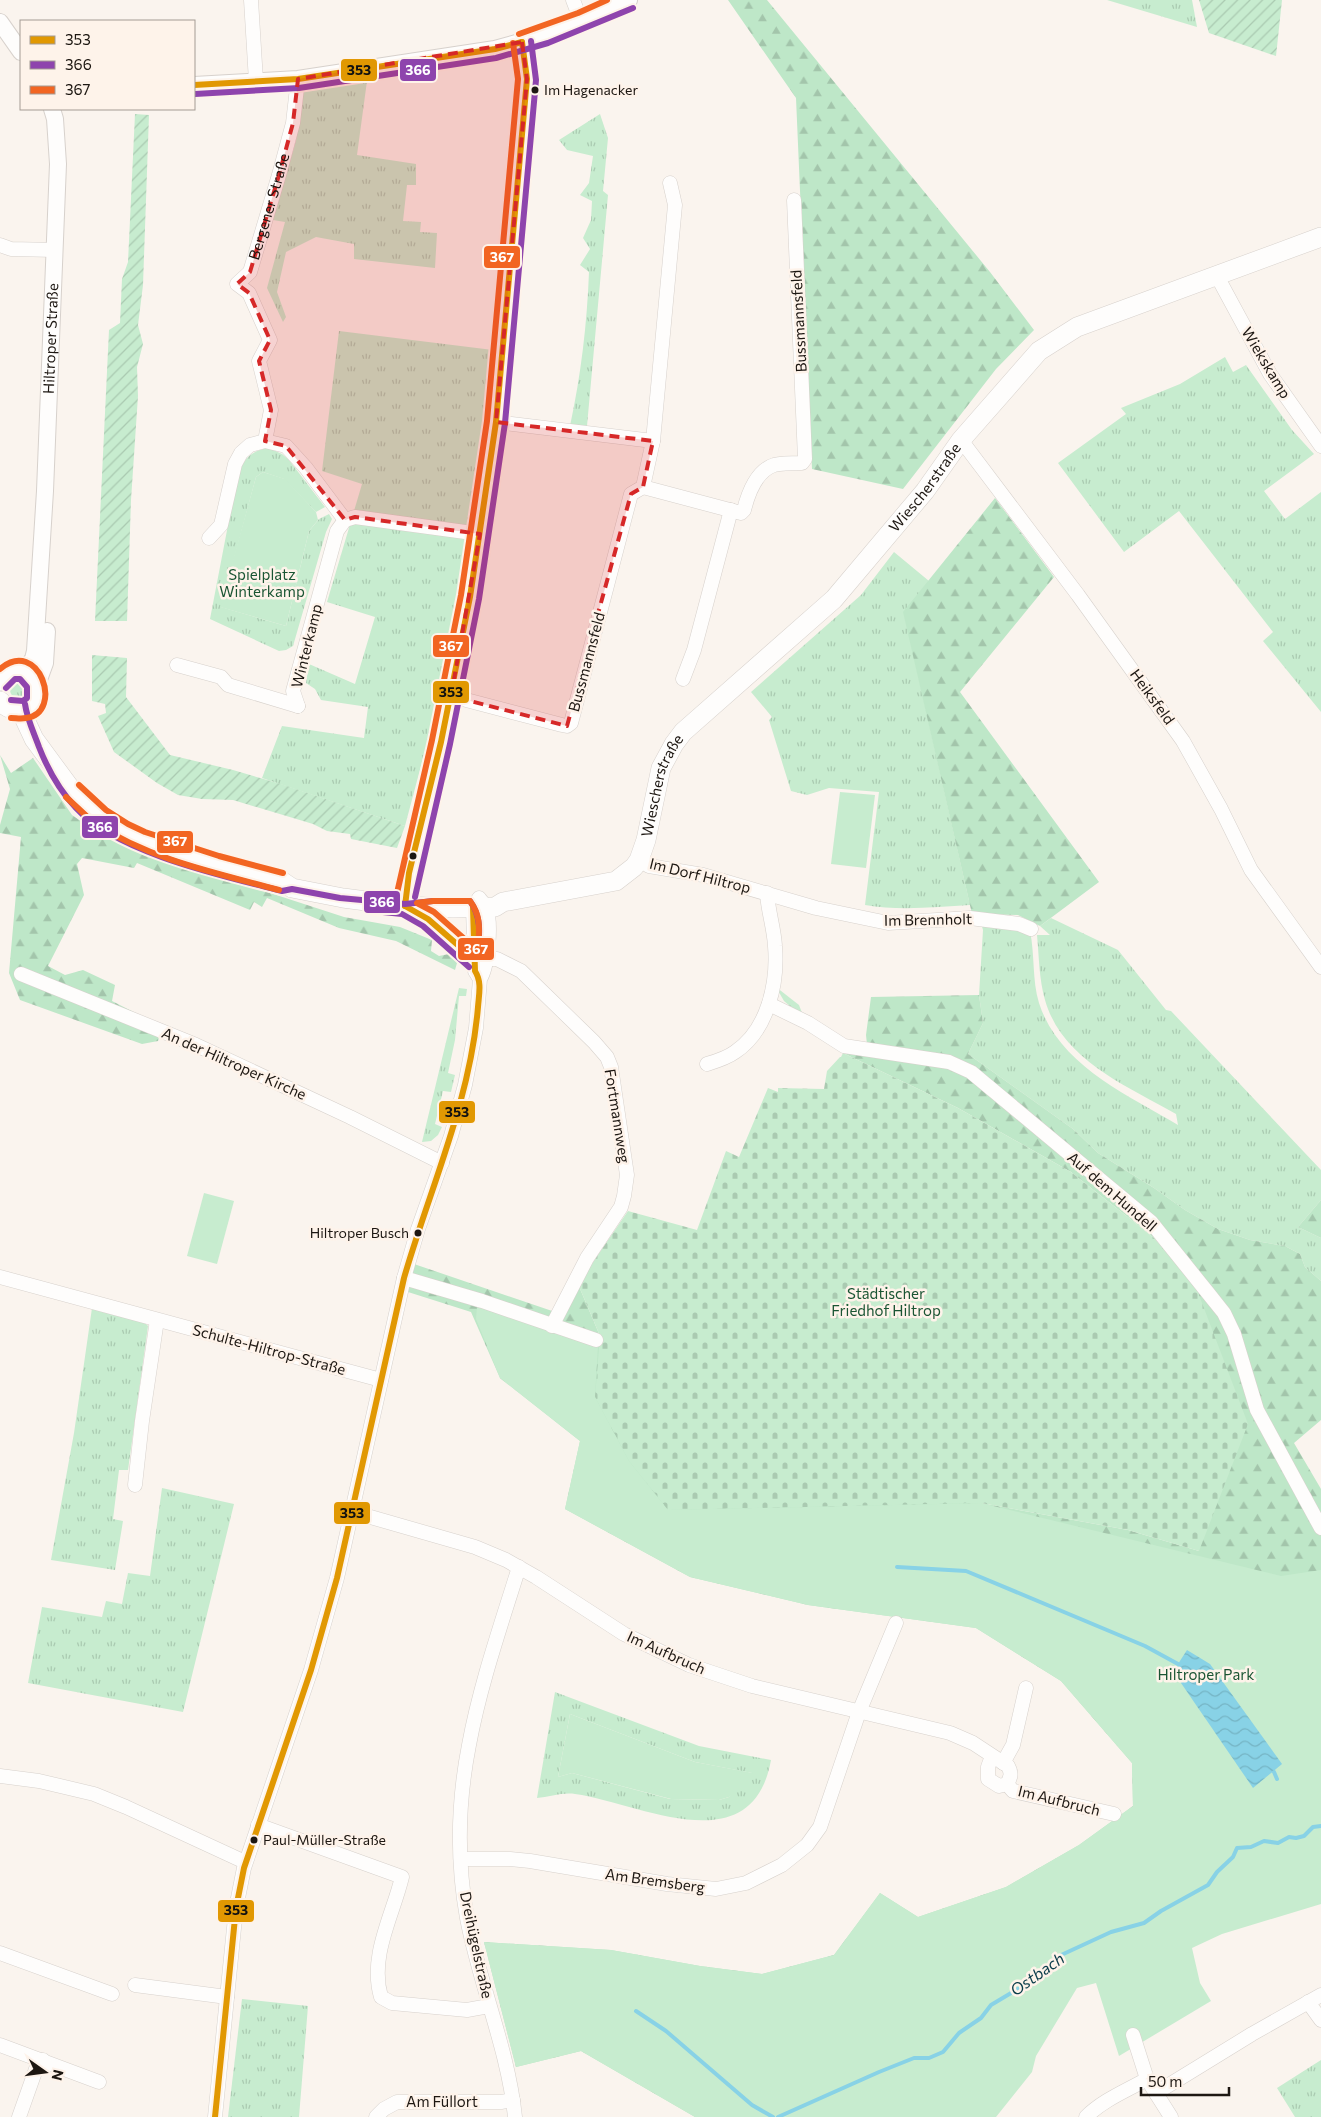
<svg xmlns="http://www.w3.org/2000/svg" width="1321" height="2117" font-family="Commissioner,sans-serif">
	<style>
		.grass { fill: url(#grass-tufts); fill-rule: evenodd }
		.forest { fill: url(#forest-firs) }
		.cemetery { fill: url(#cemetery-stones) }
		.park { fill: #c7eccf }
		.garden { fill: url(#garden-furrows) }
		.water { fill: url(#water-waves) }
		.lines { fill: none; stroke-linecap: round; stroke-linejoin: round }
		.stream { stroke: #88d2e6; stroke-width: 4 }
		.minor-casing { stroke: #d7d1cc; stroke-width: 15 }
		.tertiary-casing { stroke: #d7d1cc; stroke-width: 18 }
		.secondary-casing { stroke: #d7d1cc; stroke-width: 20 }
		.minor { stroke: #fefdfc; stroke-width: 14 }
		.tertiary { stroke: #fefdfc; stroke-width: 16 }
		.secondary { stroke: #fefdfc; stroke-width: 19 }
		.bus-1-casing { stroke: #fef3ea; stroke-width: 10 }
		.bus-2-casing { stroke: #fef3ea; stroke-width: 10 }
		.bus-3-casing { stroke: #fef3ea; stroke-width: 10 }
		.bus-1 { stroke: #e19802; stroke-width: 6 }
		.bus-2 { stroke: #8e44ad; stroke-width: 6 }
		.bus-3 { stroke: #f26522; stroke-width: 6 }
		.marked { fill: #d62828; fill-opacity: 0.2; stroke: #d62828; stroke-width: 4; stroke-dasharray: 10 6; stroke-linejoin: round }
		.bus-dot { fill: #1d1712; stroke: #fef3ea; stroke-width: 2 }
		.labels { text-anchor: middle; stroke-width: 5; stroke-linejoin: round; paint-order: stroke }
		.bus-label { font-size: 14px; fill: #1d1712; stroke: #fef3ea; text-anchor: start }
		.street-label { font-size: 15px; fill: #1d1712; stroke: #fef3ea }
		.park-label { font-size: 15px; fill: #1a5533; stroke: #fef3ea }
		.water-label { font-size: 16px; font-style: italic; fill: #0a3c4a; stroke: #fef3ea }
		.line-badge { stroke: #fef3ea; stroke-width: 2 }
		.badge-label { font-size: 14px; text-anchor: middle; font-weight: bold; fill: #fff }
		.pale-badge-label { font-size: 14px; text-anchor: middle; font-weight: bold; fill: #111 }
	</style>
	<defs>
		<pattern id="grass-tufts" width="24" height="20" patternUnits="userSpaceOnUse" patternTransform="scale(1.25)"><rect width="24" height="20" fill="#c7eccf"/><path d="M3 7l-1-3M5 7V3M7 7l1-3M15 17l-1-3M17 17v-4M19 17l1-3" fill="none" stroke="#aacab1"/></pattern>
		<pattern id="forest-firs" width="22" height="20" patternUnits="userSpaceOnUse" patternTransform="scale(1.25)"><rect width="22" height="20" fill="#bee7c8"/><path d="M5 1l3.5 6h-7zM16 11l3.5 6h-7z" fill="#a3c5ab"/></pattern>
		<pattern id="cemetery-stones" width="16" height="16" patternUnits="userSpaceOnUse" patternTransform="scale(1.25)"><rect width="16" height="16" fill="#c7eccf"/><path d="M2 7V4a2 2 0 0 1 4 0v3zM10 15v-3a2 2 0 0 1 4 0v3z" fill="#aacab1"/></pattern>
		<pattern id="garden-furrows" width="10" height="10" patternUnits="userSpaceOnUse" patternTransform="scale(1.25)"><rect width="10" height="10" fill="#c7eccf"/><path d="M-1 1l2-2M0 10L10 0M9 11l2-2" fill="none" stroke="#aacab1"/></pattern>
		<pattern id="water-waves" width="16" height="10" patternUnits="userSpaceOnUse" patternTransform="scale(1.25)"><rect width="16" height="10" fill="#88d2e6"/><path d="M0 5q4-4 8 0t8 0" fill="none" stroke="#75b4c4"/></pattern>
	</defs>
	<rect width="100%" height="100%" fill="#faf4ee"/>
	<g class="grass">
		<path d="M1107,0h85l5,27z"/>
		<path d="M367,81l-10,74 59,9v21h-9l-4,36 18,1 -1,10 17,1 -2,35 -81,-9v-15l-38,-7 -30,15 -9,40 9,25 -3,5 -16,-34 18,-66 -12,-2 23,-79 7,-51z"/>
		<path d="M600,114l8,24 -5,53 5,4 -21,231h-17c11,-51 17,-102 19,-154l-9,-7 10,-16 -7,-11 8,-18 1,-19 -12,-6 9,-12 4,-27 -26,-6 -8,-10z"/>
		<path d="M339,331l154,19 -25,210 -33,153 -30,113 -143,-48 20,-52 82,12 4,-31 -47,-7 -6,-11 -9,-6 3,-19 46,20 20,-67 -48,-15 35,-118 -40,-13z"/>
		<path d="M1225,357l8,15 13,-7 46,65 22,24 -50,37 21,28 36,-27v220l-58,-71 10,-9 -94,-121 -55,41 -66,-89 68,-49 -5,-6 59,-24z"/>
		<path d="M269,448l13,6 7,6 36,47 -9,5 -32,-33 -21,-7 -7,5 -35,130 65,19 23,-95 10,-12 10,-5 3,5 -6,13 -33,114 -7,4 -7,1 -69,-32 28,-146c7,-15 14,-23 31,-25z"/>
		<path d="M894,552l35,29 -25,32 66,292c-34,2 -71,6 -105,0l14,-113 -50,-4 -22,7 -16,-4 -22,-71 3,-3 -21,-25 110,-97z"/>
		<circle cx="19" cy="690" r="9"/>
		<path d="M1051,918l67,32 48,60 5,1 150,159v30l-23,27 23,11v43l-16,-14 -5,-13 -15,-8 -35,-6 -32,-11 -33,-19 -31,-22 -56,-35 -25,-24 -105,-75 15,-31 -4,-28 4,-65 -2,-7 49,8c5,24 2,49 9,72 20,62 87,91 139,122l-2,-11c-49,-28 -114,-54 -131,-114 -6,-20 -6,-44 -8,-65h13l-10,-9z"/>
		<path d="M776,987l23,18 5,13 -20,-17z"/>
		<path d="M459,988l8,1 -1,7h-7l-4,44 -7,33 7,2 -4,17 -8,-1 -8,33 7,3 -4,8 -7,6 -9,1z"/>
		<path d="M92,1308l52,14 4,4 -20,144h-9l-6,49 10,2 -8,49 -64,-10 23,-127z"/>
		<path d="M162,1488l72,16 -51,208 -155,-29 14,-76 60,10 4,-16 16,3 6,-31 22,3z"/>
		<path d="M555,1692l144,54 72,14c-19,105 -132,43 -196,34 -12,-2 -26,3 -38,4zM570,1714l125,48 57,11 -23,24 -10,3 -49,-1 -98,-26 -14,4z"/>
		<path d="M242,1999l66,7 -9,111h-71z"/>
		<path d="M1321,2060v57h-26l-18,-29z"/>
	</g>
	<g class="forest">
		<path d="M728,0h39l223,272 44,58 -38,39 -93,120 -91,-20 -16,-371z"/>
		<path d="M995,498l59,79 -94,115 139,190 -59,44 -22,-11 -46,-1 -69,-302z"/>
		<path d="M0,755l11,18 22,-15 39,57 30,21 64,23 178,58 56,10 32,13 -1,11 8,5 10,-2 8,9 -2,7 -59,-29 -57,-13 -72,-30 -5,9 -8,-5 -4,8 -113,-47 -3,5 -52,-10 -5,6 7,31 -36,71 17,9 18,-5 32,15 -3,16 51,26 -5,14 -16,3 -122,-44 -11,-27 12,-136 -21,-4v-8l10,-36z"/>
		<path d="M979,995l4,28 -15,31 105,75 25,24 56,35 31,22 33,19 32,11 35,6 15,8 5,13 16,14v139l-27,23 27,46v253l-185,65 -441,310 -114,-66 -65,16 -32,-125 127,8 89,16 62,8 72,-19 46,-62 38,24 88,-30 73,-42 54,-39 -1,-43 -71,-82 -85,-53 -168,-23 -118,-28 -125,-68 15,-68 -80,-63 -29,-66 -63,-20 6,-28 147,50 17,-30 22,52 381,167 147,27 71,21 -5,-269 -40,-44 -83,-66 -113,-64 -115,-55 1,-2 24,3 -2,-19 5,-38z"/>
		<path d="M1321,1200v38l-23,-11z"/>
	</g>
	<path class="cemetery" d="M843,1053l115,55 113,64 83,66 40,44 54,142 -49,127 -71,-21 -147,-27 -313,7 -39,-49 -34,-64 5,-61 -22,-52 50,-73 69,19 29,-79 13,6 29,-69 10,4v-4l46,1 3,-18 13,-14h1z"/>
	<g class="park">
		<path d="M263,472l22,7 31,33 2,8 -9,11 -23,95 -66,-19 36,-130z"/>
		<path d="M840,792l35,3 -9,73 -35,-4z"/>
		<path d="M204,1193l30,8 -17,63 -30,-8z"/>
		<path d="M477,1307l121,39 -3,51 34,64 39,49 313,-7 300,73 40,-6v334l-99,30 -30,14 8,35 11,18 -92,55 -23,-73 -19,5 -41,68 -4,16 -36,45h-301l-114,-66 -65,16 -32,-125 127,8 89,16 62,8 72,-19 46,-62 38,24 88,-30 73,-42 54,-39 -1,-43 -71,-82 -85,-53 -168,-23 -118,-28 -125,-68 15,-68 -80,-63 -24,-59z"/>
		<path d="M570,1714l125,48 58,11 -10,15 -14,9 -10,3 -48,-1 -99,-26 -14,4z"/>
	</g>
	<g class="garden">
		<path d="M1199,0h83l-6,56 -67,-23z"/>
		<path d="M135,114l14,1 -6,170 -5,40 5,19 -6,23 1,29 -7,104 -4,121h-32l14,-291 11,-7 2,-44 6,-17z"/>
		<path d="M92,655l35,3 -1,39 44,58 63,15 48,14 124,42 -8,22 -46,-9 -1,-5 -23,-3 -14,-7 -80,-24 -31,-1 -24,-4 -21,-12 -43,-31 -16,-36 8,-3 -1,-9 -13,-3z"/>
	</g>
	<path class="water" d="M1187,1650l23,14 72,100 -29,24 -72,-105 -3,-19z"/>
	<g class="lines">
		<g class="stream">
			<path d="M897,1567l69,4 179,75 33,18"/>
			<path d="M1274,1772l3,7"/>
			<path d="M636,2011l30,20 86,74 21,12"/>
			<path d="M778,2117l101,-45 35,-14h15l14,-6 16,-19 22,-15 10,-13 42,-25 26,-24 52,-24 33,-9 17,-12 47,-26 9,-13 16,-15 4,-9 14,-1 13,-6 14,2 11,-6 7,1 8,-2 9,-9 8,-1"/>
		</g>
		<defs>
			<g id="minor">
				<path d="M251,0l5,81"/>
				<path d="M573,0l8,21"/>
				<path d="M0,245l11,4 44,1"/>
				<path d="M1217,276l53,98 51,72"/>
				<path d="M496,422l157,19"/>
				<path d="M961,440l117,155 105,146 38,68 30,61 70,97"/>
				<path id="s1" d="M265,441l6,-31 -12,-49 11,-21 -21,-47 -12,-9 13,-12 29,-97 14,-52 5,-44"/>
				<path d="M643,487l98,26 3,-3c4,-16 12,-39 30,-45 8,-2 19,-2 28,-2l3,-4 -11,-259"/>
				<path d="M209,538l12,-13 14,-61 6,-11 9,-8 15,-4 21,5 20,22 39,52"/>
				<path d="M177,665l44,12 7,8 70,21"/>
				<path d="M683,679l11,-29 37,-140"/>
				<path d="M451,696l111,29 5,1 4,-3 60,-229 12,-7 10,-46 22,-236 -5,-22"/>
				<path d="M298,706l-5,-15 44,-160 8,-11 10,-3 125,17"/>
				<path d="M639,860l10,6 54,9 113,33 72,15 82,-5 49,6 12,5"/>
				<path d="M406,895l35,-153 29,-145 26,-175 31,-343 -5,-37"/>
				<path d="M479,959h18l24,12 73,71 13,15 4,10 16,108 -3,21 -3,11 -34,51 -35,68"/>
				<path d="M21,974l175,71 154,72 92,46"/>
				<path d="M769,1004l39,19 36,23 105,16 22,10 180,150 57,71 16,20 10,21 23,76 64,118"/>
				<path d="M707,1064c10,-3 20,-6 28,-12 33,-22 43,-69 40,-106 -1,-18 -7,-35 -8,-53"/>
				<path d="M0,1277l381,103"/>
				<path d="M404,1278l78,23 114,39"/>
				<path d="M135,1485l7,-64 15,-101"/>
				<path d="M353,1512l122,35 31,13 30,17 88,57 65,31 63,21 198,47 23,10 35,23c4,7 3,11 -1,18l-8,2 -11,-7v-12l4,-11"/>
				<path d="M1003,1763l10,-18 13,-57"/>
				<path d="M0,1776l39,5 55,13 32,13 119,55"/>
				<path d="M1007,1784l6,7 101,23"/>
				<path d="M258,1825l144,52c-9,38 -33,79 -21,120l11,6 75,7 22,-4"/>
				<path d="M462,1859h48l20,2 137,23 49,5 30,-6 36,-18 25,-20 13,-18 39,-115 37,-89"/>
				<path d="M0,1953l112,41"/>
				<path d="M135,1985l92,12"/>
				<path d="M1308,2002l13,18"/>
				<path d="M1133,2035l14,44 24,38"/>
				<path d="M0,2045l99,37"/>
				<path d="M1156,2093l96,-59 69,-39"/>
				<path d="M19,2117l17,-48 7,-9"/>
				<path d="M215,2117l21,-209 8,-40 67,-198 26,-92 67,-300 14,-49 33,-93 14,-51 11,-57 4,-49 -5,-8 -2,-63 6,-10c2,3 6,6 7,10 6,14 2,59 -6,71"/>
				<path d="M376,2117l8,-8 13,-7h104l12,-2"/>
				<path d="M515,2117c-7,-68 -35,-131 -48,-199 -10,-56 -9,-117 2,-173 11,-60 32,-120 50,-178"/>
				<path d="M1086,2117c17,-17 40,-26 61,-38"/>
			</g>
			<g id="tertiary">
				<path d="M0,22l21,30"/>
				<path d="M194,85l104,-6 197,-30 50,-14 36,-14 48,-21"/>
				<path id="s2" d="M24,671l9,-12 2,-8 10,-160 13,-327 -3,-45 -3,-10"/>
				<path d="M37,685l8,-22 2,-32"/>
			</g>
			<g id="secondary">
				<path d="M0,681c18,-23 48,-3 34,22 -12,10 -24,9 -34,-2"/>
				<path id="s3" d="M21,711l13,28 42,57 25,21 23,15 18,8 75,24 66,18 9,6 51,10 62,8 48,2 42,-1 8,-5 113,-21 18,-14 5,-7 7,-20 15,-72 13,-24 9,-12 151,-133 91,-108 36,-51 78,-89 38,-24 244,-90"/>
			</g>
		</defs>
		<use href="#minor" class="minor-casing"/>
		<use href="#tertiary" class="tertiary-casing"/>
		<use href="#secondary" class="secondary-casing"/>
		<use href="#minor" class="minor"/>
		<use href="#tertiary" class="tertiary"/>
		<use href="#secondary" class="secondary"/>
		<defs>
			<g id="bus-1">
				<path d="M194,85l104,-6 197,-30 27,-7"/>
				<path d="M405,906l4,-33 32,-131 29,-145 26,-175 31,-343 -5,-37"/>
				<path d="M405,906l23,13 47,41"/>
				<path d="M215,2117l21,-209 8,-40 67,-198 26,-92 67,-300c26,-90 66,-176 74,-271 1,-13 4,-25 -3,-36l-2,-63"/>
			</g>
			<g id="bus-2">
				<path d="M195,94l104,-6 197,-30 52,-15 85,-35"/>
				<path d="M6,688l9,-9h5l7,8v11l-4,3 -12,-1"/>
				<path d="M25,704c2,15 9,29 14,43 9,23 20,43 37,61 41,45 147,68 206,83l10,-2 48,9 65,6 28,-3h37c13,18 9,36 7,57"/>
				<path d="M415,897l35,-153 29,-145 26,-176 31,-343 -5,-39"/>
				<path d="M373,911l29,3 21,12 46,41"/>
			</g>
			<g id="bus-3">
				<path d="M519,34l59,-21 29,-13"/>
				<path d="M0,669c39,-33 65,44 26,49 -5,1 -10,0 -15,0"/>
				<path d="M79,785l27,25 22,14 17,8 74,24 64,17"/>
				<path d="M66,797l29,27"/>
				<path d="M96,824c55,36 121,49 183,66"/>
				<path d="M397,893l35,-153 29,-145 26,-174 31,-342 -5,-36"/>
				<path d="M433,901h37c12,16 9,30 8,50l-44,-39 -17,-9z"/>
			</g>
		</defs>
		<use href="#bus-1" class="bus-1-casing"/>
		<use href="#bus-2" class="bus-2-casing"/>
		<use href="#bus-3" class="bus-3-casing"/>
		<use href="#bus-1" class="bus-1"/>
		<use href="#bus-2" class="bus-2"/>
		<use href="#bus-3" class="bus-3"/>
	</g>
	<path class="marked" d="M522,42l5,37 -31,343 157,19 -10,46 -12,7 -64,232 -116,-30 29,-162 -125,-17 -10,3 -59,-74 -21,-5 6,-31 -12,-49 11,-21 -21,-47 -12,-9 13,-12 29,-97 14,-52 5,-44z"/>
	<g class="bus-dot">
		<circle cx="535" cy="90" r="4.5"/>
		<circle cx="413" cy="856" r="4.5"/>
		<circle cx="418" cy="1233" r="4.5"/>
		<circle cx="254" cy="1840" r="4.5"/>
	</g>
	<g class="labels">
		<g class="bus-label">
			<text x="544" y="95">Im Hagenacker</text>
			<text x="409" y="1238" text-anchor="end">Hiltroper Busch</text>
			<text x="263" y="1845">Paul-Müller-Straße</text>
		</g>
		<g class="street-label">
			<text dy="5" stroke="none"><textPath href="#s1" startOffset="258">Bergener Straße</textPath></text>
			<text transform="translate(799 321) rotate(-93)" y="5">Bussmannsfeld</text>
			<text dy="5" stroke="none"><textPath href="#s2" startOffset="336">Hiltroper Straße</textPath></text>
			<text transform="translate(1266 363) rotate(59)" y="5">Wiekskamp</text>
			<text dy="5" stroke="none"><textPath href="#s3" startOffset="1182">Wiescherstraße</textPath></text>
			<text transform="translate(307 646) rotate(-76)" y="5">Winterkamp</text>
			<text transform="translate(587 662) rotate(-75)" y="5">Bussmannsfeld</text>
			<text transform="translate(1152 697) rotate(54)" y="5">Heiksfeld</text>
			<text dy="5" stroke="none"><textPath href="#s3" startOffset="778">Wiescherstraße</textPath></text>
			<text transform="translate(700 876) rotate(14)" y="5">Im Dorf Hiltrop</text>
			<text transform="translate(928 920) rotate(-1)" y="5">Im Brennholt</text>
			<text transform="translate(234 1064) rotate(24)" y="5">An der Hiltroper Kirche</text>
			<text transform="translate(617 1116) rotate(81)" y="5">Fortmannweg</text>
			<text transform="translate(1112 1192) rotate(41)" y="5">Auf dem Hundell</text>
			<text transform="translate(269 1350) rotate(15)" y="5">Schulte-Hiltrop-Straße</text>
			<text transform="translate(666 1653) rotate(24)" y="5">Im Aufbruch</text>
			<text transform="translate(1059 1801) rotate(14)" y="5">Im Aufbruch</text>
			<text transform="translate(655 1881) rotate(8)" y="5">Am Bremsberg</text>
			<text transform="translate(476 1945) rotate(78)" y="5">Dreihügelstraße</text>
			<text x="442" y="2107">Am Füllort</text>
		</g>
		<g class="park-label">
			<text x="262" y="580">Spielplatz<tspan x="262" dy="17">Winterkamp</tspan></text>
			<text x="886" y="1299">Städtischer<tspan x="886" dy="17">Friedhof Hiltrop</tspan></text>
			<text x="1206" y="1680">Hiltroper Park</text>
		</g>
		<g class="water-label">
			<text transform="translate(1037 1974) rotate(-35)" y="6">Ostbach</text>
		</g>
	</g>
	<g class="line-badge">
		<rect x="340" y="58" width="38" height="24" rx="5" fill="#e19802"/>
		<rect x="399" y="58" width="38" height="24" rx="5" fill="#8e44ad"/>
		<rect x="483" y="245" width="38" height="24" rx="5" fill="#f26522"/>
		<rect x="432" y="634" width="38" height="24" rx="5" fill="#f26522"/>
		<rect x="432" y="680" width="38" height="24" rx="5" fill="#e19802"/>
		<rect x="81" y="815" width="38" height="24" rx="5" fill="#8e44ad"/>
		<rect x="156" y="830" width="38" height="24" rx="5" fill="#f26522"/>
		<rect x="363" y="890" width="38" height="24" rx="5" fill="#8e44ad"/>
		<rect x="457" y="937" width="38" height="24" rx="5" fill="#f26522"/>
		<rect x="438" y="1100" width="38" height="24" rx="5" fill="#e19802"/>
		<rect x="333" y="1501" width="38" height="24" rx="5" fill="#e19802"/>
		<rect x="217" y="1899" width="38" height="24" rx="5" fill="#e19802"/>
	</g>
	<g class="badge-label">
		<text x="418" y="75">366</text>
		<text x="502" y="262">367</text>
		<text x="451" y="651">367</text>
		<text x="100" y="832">366</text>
		<text x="175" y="846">367</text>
		<text x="382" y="907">366</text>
		<text x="476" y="954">367</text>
	</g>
	<g class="pale-badge-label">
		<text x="359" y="75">353</text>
		<text x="451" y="697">353</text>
		<text x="457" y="1117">353</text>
		<text x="352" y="1518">353</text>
		<text x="236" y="1915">353</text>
	</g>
	<rect x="20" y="20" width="175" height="90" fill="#fef3ea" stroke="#a49b94"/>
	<rect x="30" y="36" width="25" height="8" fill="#e19802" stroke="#a49b94"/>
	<text x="65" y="45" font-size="15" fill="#1d1712">353</text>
	<rect x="30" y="61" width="25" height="8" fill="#8e44ad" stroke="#a49b94"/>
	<text x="65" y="70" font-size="15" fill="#1d1712">366</text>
	<rect x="30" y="86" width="25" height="8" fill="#f26522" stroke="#a49b94"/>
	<text x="65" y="95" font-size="15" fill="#1d1712">367</text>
	<g transform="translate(45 2072) rotate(104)" stroke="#fef3ea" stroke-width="4" paint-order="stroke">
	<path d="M0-4L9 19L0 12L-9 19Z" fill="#1d1712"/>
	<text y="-8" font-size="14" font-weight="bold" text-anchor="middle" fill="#1d1712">N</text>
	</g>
	<path d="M1141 2087v8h88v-8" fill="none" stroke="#1d1712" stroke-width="2.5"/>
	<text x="1148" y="2087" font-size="15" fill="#1d1712" stroke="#fef3ea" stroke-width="4" paint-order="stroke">50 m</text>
</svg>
